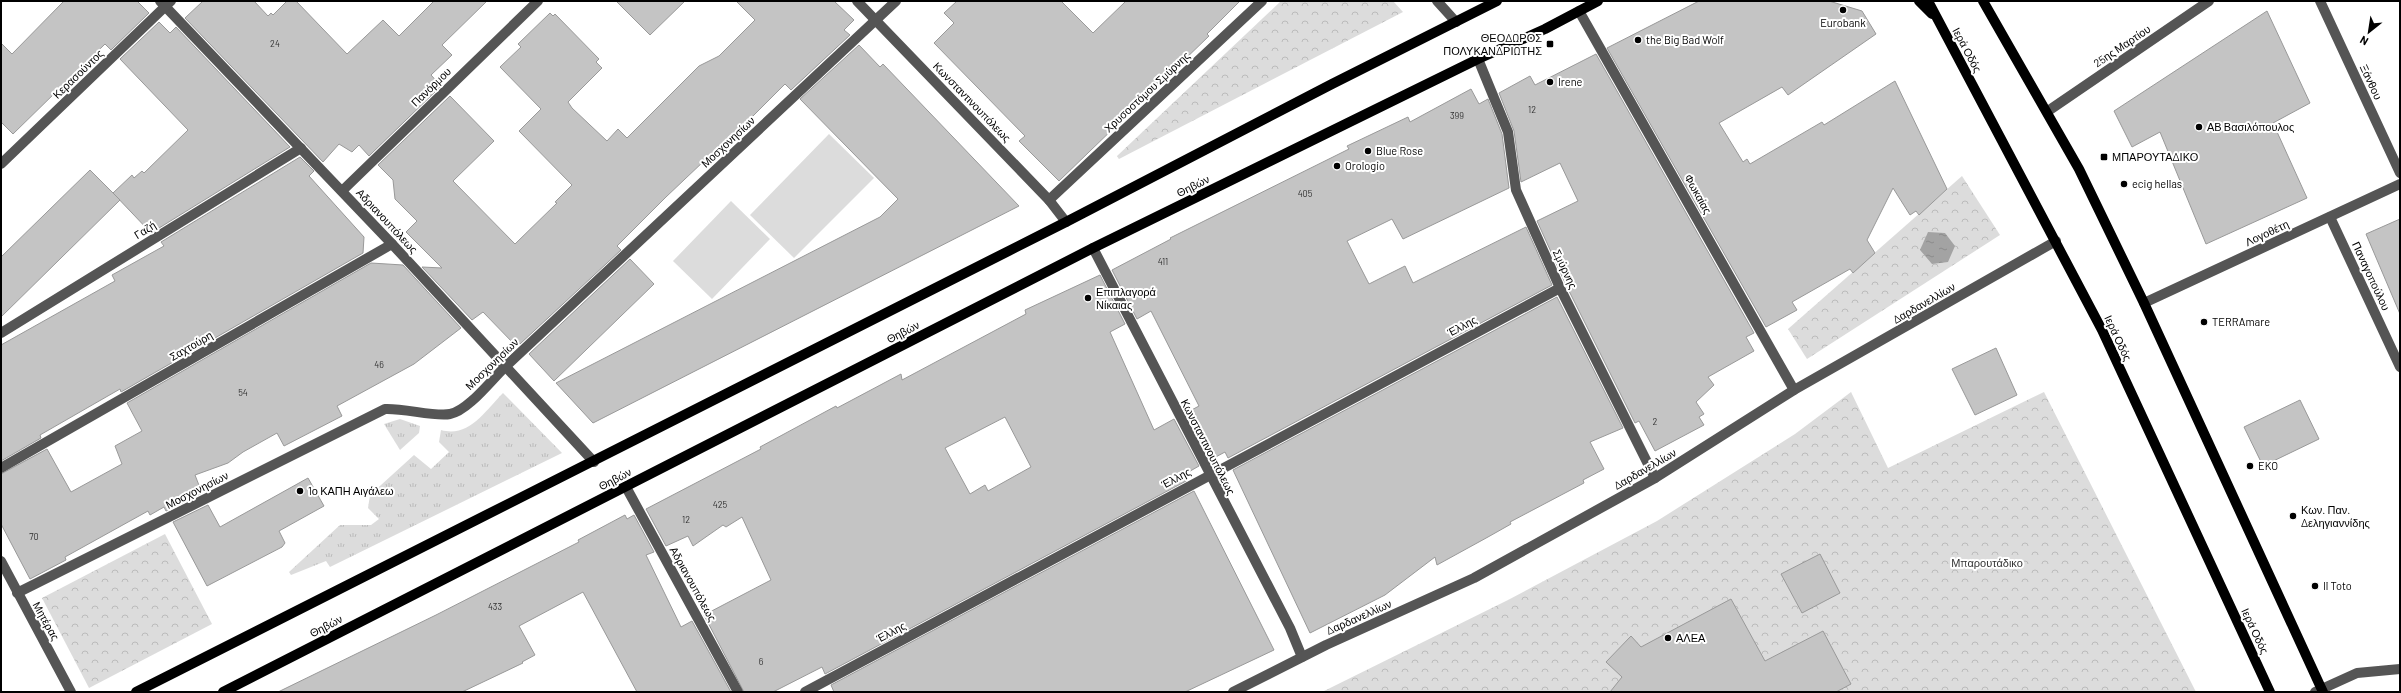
<svg xmlns="http://www.w3.org/2000/svg" width="2401" height="693" font-family="Barlow,sans-serif">
	<style>
		.grass { fill: url(#grass-tufts) }
		.forest { fill: url(#forest-crowns) }
		.pitch { fill: #dcdcdc }
		.water { fill: url(#water-ripples) }
		.building { fill: #c4c4c4; stroke: #999; fill-rule: evenodd }
		.lines { fill: none; stroke-linecap: round; stroke-linejoin: round }
		.minor { stroke: #555; stroke-width: 10 }
		.major { stroke: #000; stroke-width: 10 }
		.poi-dot { fill: #000; stroke: #fff; stroke-width: 1.5 }
		.labels { text-anchor: middle; stroke-width: 4; stroke-linejoin: round; paint-order: stroke }
		.number-label { font-size: 9px; fill: #313131 }
		.poi-label { font-size: 11px; fill: #000; stroke: #fff; text-anchor: start }
		.street-label { font-size: 11px; fill: #000; stroke: #fff }
		.park-label { font-size: 11px; fill: #333; stroke: #fff }
	</style>
	<defs>
		<pattern id="grass-tufts" width="24" height="20" patternUnits="userSpaceOnUse"><rect width="24" height="20" fill="#dcdcdc"/><path d="M3 7l-1-3M5 7V3M7 7l1-3M15 17l-1-3M17 17v-4M19 17l1-3" fill="none" stroke="#bbb"/></pattern>
		<pattern id="forest-crowns" width="20" height="18" patternUnits="userSpaceOnUse"><rect width="20" height="18" fill="#dcdcdc"/><path d="M2 6a3 3 0 1 1 6 0M12 15a3 3 0 1 1 6 0" fill="none" stroke="#bbb"/></pattern>
		<pattern id="water-ripples" width="26" height="14" patternUnits="userSpaceOnUse"><rect width="26" height="14" fill="#a3a3a3"/><path d="M2 4q2-2 4 0t4 0M15 11q2-2 4 0t4 0" fill="none" stroke="#8b8b8b"/></pattern>
	</defs>
	<rect width="100%" height="100%" fill="#fff"/>
	<g class="grass">
		<path d="M503,393l59,60 -232,114 -4,-6 -35,14 -2,-3 51,-47h31l8,-6 -11,-11 2,-13 44,-40 17,14 18,-17 -10,-10 2,-12c28,8 44,-19 62,-37z"/>
		<path d="M400,419l20,7 -1,7 -19,17 -16,-26z"/>
	</g>
	<g class="forest">
		<path d="M1281,1h112l10,11 -284,147 -2,-3z"/>
		<path d="M1962,176l38,59 -193,124 -19,-30z"/>
		<path d="M1851,392l37,76 156,-76 152,300h-874l186,-92 149,-79 138,-87z"/>
		<path d="M165,534l47,90 -123,64 -47,-90z"/>
	</g>
	<g class="pitch">
		<path d="M829,134l45,44 -80,80 -44,-43z"/>
		<path d="M731,201l39,38 -58,60 -39,-38z"/>
	</g>
	<path class="water" d="M1928,232l17,1 10,13 -7,16 -16,2 -12,-14z"/>
	<g class="building">
		<path d="M64,1h73l12,12 -38,37 -6,-6 -92,90 -12,-12v-79l11,11z"/>
		<path d="M203,1h51l14,15 3,-3 2,2 14,-14h9l51,53 36,-34 16,16 35,-35h53l-45,44 10,10 -21,20 10,11 -72,70 -10,-11 -7,7 -13,-8 -16,18 -138,-144z"/>
		<path d="M616,1h69l-35,34z"/>
		<path d="M736,1h98l20,19 -10,10 6,5 -59,55 -6,-6 -79,79 -2,-2 -38,36 -49,49 4,4 -101,94 -3,-2 -2,3 -32,-33 -11,8 -50,-53 20,1 -36,-36 11,-11 -22,-22 -2,-19 -15,-15 72,-69 44,45 -41,40 62,63 42,-41 -2,-1 17,-17 -53,-54 22,-22 -41,-42 21,-20 -3,-3 32,-31 3,3 2,-2 44,45 -3,3 6,6 -34,34 4,6 35,33 11,-12 9,9 72,-72 20,-10 36,-36z"/>
		<path d="M957,1h104l32,32 33,-32h114l-33,33 2,2 -150,145 -40,-40 6,-5 -91,-93 20,-20 -10,-10z"/>
		<path d="M1699,1h130l33,10 14,23 -88,61 -6,-8 -63,36 24,39 4,-3 3,5 72,-42 2,3 71,-44 52,108 -28,26 -3,-4 -6,4 -17,-27 -26,52 8,13 -22,20 -3,-4 -58,33 5,8 -31,17 -159,-279z"/>
		<path d="M2267,11l43,92 -37,20 34,75 -101,46 -46,-112 -28,15 -18,-36z"/>
		<path d="M159,22l11,11 6,-6 114,120 -139,86 -38,-40 19,-18 2,3 8,-7 2,2 44,-43 -68,-71z"/>
		<path d="M859,45l21,22 3,-3 136,142 -426,217 -37,-40 324,-166 18,-18 -98,-100z"/>
		<path d="M1596,54l158,279 -8,4 8,14 -46,26 6,8 -18,17 8,12 -5,3 5,8 -49,26 -16,-30 -4,2 -69,-138 -29,-64 41,-20 -18,-38 -39,19 -7,-51 -15,-38 31,-17 5,9z"/>
		<path d="M1471,89l8,15 9,-5 14,35 7,54 -106,51 -11,-20 -45,22 22,43 36,-18 8,17 113,-56 26,58 -324,173 -3,-6 -15,8 -24,-47 13,-7 -48,-95 -14,8 -25,-49 59,-31 -1,-1 179,-89 -2,-3 61,-29 2,5z"/>
		<path d="M300,157l14,14 -5,5 55,61 -1,16 -242,139 -1,-3 -80,46 1,3 -40,23v-116l114,-64 -3,-6 52,-29 -3,-4z"/>
		<path d="M90,170l30,30 -119,117v-60z"/>
		<path d="M2400,219v95l-34,-80z"/>
		<path d="M630,259l24,25 -100,97 -25,-27z"/>
		<path d="M371,263l32,2 58,63 -47,36 -77,42 5,10 -58,30 -7,-13 -34,19 -15,11 -33,12 7,18 -36,18 -2,-4 -14,8 -2,-4 -83,46 1,3 -36,19 -29,-55v-50l46,-25 24,43 51,-28 -7,-18 27,-15 -15,-28z"/>
		<path d="M1100,275l25,49 -15,8 44,98 20,-11 25,47 -14,8 3,6 -363,194 -3,-7 -49,25h-29l-40,-77 67,-35 -29,-63 -16,10 -3,-2 -30,21 -5,-10 -22,10 -20,-37 115,-60 -1,-2 76,-41 1,2 64,-34 1,6 124,-66 -1,-4zM1005,417l26,50 -43,24 -3,-6 -15,9 -25,-46z"/>
		<path d="M1557,297l66,131 -33,14 14,27 -21,11 1,3 -74,39 1,2 -23,13 -51,28 -2,-8 -50,38 -75,38 -77,-163z"/>
		<path d="M1996,348l21,47 -42,20 -23,-46z"/>
		<path d="M2300,400l19,39 -56,27 -19,-39z"/>
		<path d="M308,478l16,28 -45,25 6,12 -3,4 -75,39 -34,-64 35,-17 12,22z"/>
		<path d="M1194,491l80,159 -89,42h-351l-3,-7z"/>
		<path d="M625,515l2,4 7,-4 20,37 -8,3 35,72 11,-6 39,71h-94l-54,-100 -64,34 16,29 -13,7 1,1 -61,29h-184l158,-77 143,-73 -1,-2z"/>
		<path d="M1820,554l20,39 -38,20 -21,-39z"/>
		<path d="M1731,599l34,62 58,-30 28,53 -15,8h-226l12,-15 -16,-15 25,-26 10,11z"/>
	</g>
	<g class="lines">
		<g class="minor">
			<path d="M160,1l232,243 202,218"/>
			<path d="M857,1l192,199 17,22"/>
			<path d="M1437,1l19,21"/>
			<path d="M2320,1l80,172"/>
			<path d="M1579,11l215,379"/>
			<path d="M1478,59l30,73 8,58 44,98 95,190"/>
			<path d="M2048,111l161,-110"/>
			<path d="M1,164l170,-163"/>
			<path d="M342,191l196,-190"/>
			<path d="M1049,200l213,-199"/>
			<path d="M2330,217l70,150"/>
			<path d="M1093,248l197,380 12,29"/>
			<path d="M2144,303l256,-119"/>
			<path d="M1,333l300,-185"/>
			<path d="M1,468l391,-224"/>
			<path d="M626,487l112,205"/>
			<path d="M1,561l70,131"/>
			<path d="M17,593l368,-184c19,-1 50,8 65,5 18,-3 42,-35 56,-48l390,-365"/>
			<path d="M805,692l755,-404"/>
			<path d="M1233,692l93,-47 148,-67 181,-100 139,-88 262,-149"/>
			<path d="M2315,692l42,-19 43,-4"/>
		</g>
		<g class="major">
			<path d="M1919,1l13,13"/>
			<path d="M1928,1l174,329 168,362"/>
			<path d="M1983,1l96,168 65,134 179,389"/>
			<path d="M136,692l930,-470 266,-138 165,-83"/>
			<path d="M223,692l870,-444 385,-189 67,-30 53,-28"/>
		</g>
	</g>
	<g class="poi-dot">
		<circle cx="1843" cy="10" r="4"/>
		<circle cx="1638" cy="40" r="4"/>
		<rect x="1546" y="40" width="8" height="8" rx="2"/>
		<circle cx="1550" cy="82" r="4"/>
		<circle cx="2199" cy="127" r="4"/>
		<circle cx="1368" cy="151" r="4"/>
		<rect x="2100" y="153" width="8" height="8" rx="2"/>
		<circle cx="1337" cy="166" r="4"/>
		<circle cx="2124" cy="184" r="4"/>
		<circle cx="1088" cy="298" r="4"/>
		<circle cx="2204" cy="322" r="4"/>
		<circle cx="2250" cy="466" r="4"/>
		<circle cx="300" cy="491" r="4"/>
		<circle cx="2293" cy="516" r="4"/>
		<circle cx="2315" cy="586" r="4"/>
		<circle cx="1668" cy="638" r="4"/>
	</g>
	<g class="labels">
		<g class="number-label">
			<text x="275" y="47">24</text>
			<text x="1532" y="113">12</text>
			<text x="1457" y="119">399</text>
			<text x="1305" y="197">405</text>
			<text x="1163" y="265">411</text>
			<text x="379" y="368">46</text>
			<text x="243" y="396">54</text>
			<text x="1655" y="425">2</text>
			<text x="720" y="508">425</text>
			<text x="686" y="523">12</text>
			<text x="34" y="540">70</text>
			<text x="495" y="610">433</text>
			<text x="761" y="665">6</text>
		</g>
		<g class="poi-label">
			<text x="1843" y="27" text-anchor="middle">Eurobank</text>
			<text x="1542" y="42" text-anchor="end">ΘΕΟΔΩΡΟΣ<tspan x="1542" dy="13">ΠΟΛΥΚΑΝΔΡΙΩΤΗΣ</tspan></text>
			<text x="1646" y="44">the Big Bad Wolf</text>
			<text x="1558" y="86">Irene</text>
			<text x="2207" y="131">ΑΒ Βασιλόπουλος</text>
			<text x="1376" y="155">Blue Rose</text>
			<text x="2112" y="161">ΜΠΑΡΟΥΤΑΔΙΚΟ</text>
			<text x="1345" y="170">Orologio</text>
			<text x="2132" y="188">ecig hellas</text>
			<text x="1096" y="296">Επιπλαγορά<tspan x="1096" dy="13">Νίκαιας</tspan></text>
			<text x="2212" y="326">TERRAmare</text>
			<text x="2258" y="470">EKO</text>
			<text x="308" y="495">1ο ΚΑΠΗ Αιγάλεω</text>
			<text x="2301" y="514">Κων. Παν.<tspan x="2301" dy="13">Δεληγιαννίδης</tspan></text>
			<text x="2323" y="590">Il Toto</text>
			<text x="1676" y="642">ΑΛΕΑ</text>
		</g>
		<g class="street-label">
			<text transform="translate(2122 46) rotate(-34)" y="4">25ης Μαρτίου</text>
			<text transform="translate(1967 50) rotate(62)" y="4">Ιερά Οδός</text>
			<text transform="translate(78 74) rotate(-44)" y="4">Κερασούντος</text>
			<text transform="translate(2371 82) rotate(65)" y="4">Ξάνθου</text>
			<text transform="translate(431 87) rotate(-44)" y="4">Πανόρμου</text>
			<text transform="translate(1147 92) rotate(-43)" y="4">Χρυσοστόμου Σμύρνης</text>
			<text transform="translate(972 102) rotate(46)" y="4">Κωνσταντινουπόλεως</text>
			<text transform="translate(728 142) rotate(-43)" y="4">Μοσχονησίων</text>
			<text transform="translate(1193 186) rotate(-26)" y="4">Θηβών</text>
			<text transform="translate(1698 194) rotate(61)" y="4">Φωκαίας</text>
			<text transform="translate(387 221) rotate(47)" y="4">Αδριανουπόλεως</text>
			<text transform="translate(145 230) rotate(-32)" y="4">Γαζή</text>
			<text transform="translate(2267 233) rotate(-25)" y="4">Λογοθέτη</text>
			<text transform="translate(1565 269) rotate(65)" y="4">Σμύρνης</text>
			<text transform="translate(2371 276) rotate(65)" y="4">Παναγοπούλου</text>
			<text transform="translate(1924 303) rotate(-30)" y="4">Δαρδανελλίων</text>
			<text transform="translate(1462 326) rotate(-28)" y="4">Έλλης</text>
			<text transform="translate(903 332) rotate(-27)" y="4">Θηβών</text>
			<text transform="translate(2118 338) rotate(65)" y="4">Ιερά Οδός</text>
			<text transform="translate(191 346) rotate(-30)" y="4">Σαχτούρη</text>
			<text transform="translate(492 364) rotate(-44)" y="4">Μοσχονησίων</text>
			<text transform="translate(1208 447) rotate(63)" y="4">Κωνσταντινουπόλεως</text>
			<text transform="translate(1645 469) rotate(-30)" y="4">Δαρδανελλίων</text>
			<text transform="translate(1176 478) rotate(-28)" y="4">Έλλης</text>
			<text transform="translate(615 479) rotate(-27)" y="4">Θηβών</text>
			<text transform="translate(197 490) rotate(-27)" y="4">Μοσχονησίων</text>
			<text transform="translate(693 584) rotate(61)" y="4">Αδριανουπόλεως</text>
			<text transform="translate(1359 617) rotate(-24)" y="4">Δαρδανελλίων</text>
			<text transform="translate(46 621) rotate(61)" y="4">Μητέρας</text>
			<text transform="translate(326 626) rotate(-27)" y="4">Θηβών</text>
			<text transform="translate(2255 631) rotate(65)" y="4">Ιερά Οδός</text>
			<text transform="translate(891 632) rotate(-28)" y="4">Έλλης</text>
		</g>
		<g class="park-label">
			<text x="1987" y="567">Μπαρουτάδικο</text>
		</g>
	</g>
	<rect width="2401" height="693" fill="none" stroke="#000000" stroke-width="4"/>
	<g transform="translate(2369 32) rotate(210)" stroke="#ffffff" stroke-width="3" paint-order="stroke">
	<path d="M0-3L7 15L0 10L-7 15Z" fill="#000000"/>
	<text y="-6" font-size="11" font-weight="bold" text-anchor="middle" fill="#000000">N</text>
	</g>
</svg>
